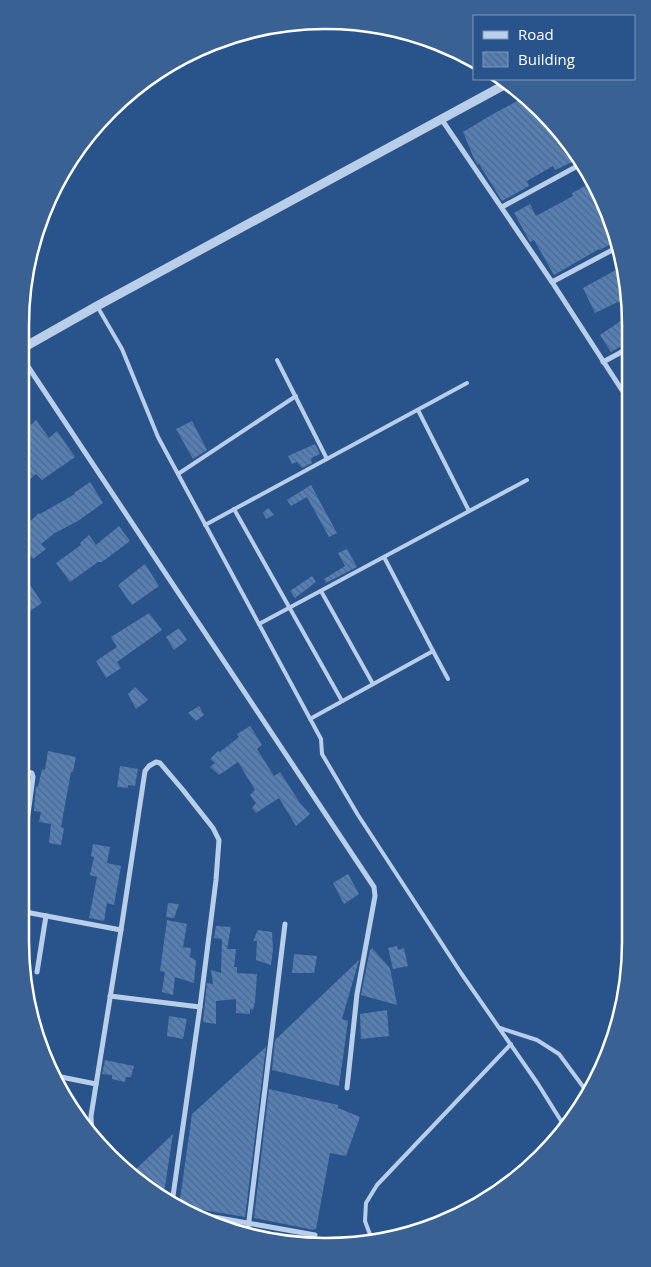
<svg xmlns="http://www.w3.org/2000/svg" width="651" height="1267" font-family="'Open Sans',sans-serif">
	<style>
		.building { fill: url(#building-back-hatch) }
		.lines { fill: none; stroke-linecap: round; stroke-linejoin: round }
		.service { stroke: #b8cee9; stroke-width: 4 }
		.minor { stroke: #b8cee9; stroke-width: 5 }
		.tertiary { stroke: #b8cee9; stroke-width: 9 }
		.rim { fill: none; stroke: #fff; stroke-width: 2.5 }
	</style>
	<defs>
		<pattern id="building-back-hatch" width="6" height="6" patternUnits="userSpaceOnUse" patternTransform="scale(1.25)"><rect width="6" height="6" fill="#567fb3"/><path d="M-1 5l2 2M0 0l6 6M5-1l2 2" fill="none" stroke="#526885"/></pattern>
	</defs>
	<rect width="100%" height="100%" fill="#29538b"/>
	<g class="building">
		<path d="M527,96l46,52 6,11 -24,11 -2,-4 -26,15 2,5 -27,15 -23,-37 -1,1 -3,-4 -12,-29 30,-18z"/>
		<path d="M589,184l15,28 2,-2 5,9 5,22 -16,9 -1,-1 -45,26 -20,-35 -4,2 -16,-29 16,-9 6,12 37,-20 -1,-3z"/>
		<path d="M623,266l5,19v58h-2l-15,9 -11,-17 28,-19 -8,-15 -25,12 -12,-25z"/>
		<path d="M36,420l13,18 8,-7 18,26 -33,23 -6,-6 -16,13v-33l8,-6 -7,-10v-4z"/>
		<path d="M192,421l15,29 -14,9 -17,-30z"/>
		<path d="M315,444l5,10 -9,4 1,5 -10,5 -5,-6 -5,2 -4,-8z"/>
		<path d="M90,482l13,21 -25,18 -23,12 -14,11 5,5 -13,10 -7,-7 -6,3v-39l8,7 11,-10 1,1 35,-20 -1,-1z"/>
		<path d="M311,485l26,48 -8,4 -22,-40 -16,9 -4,-6z"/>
		<path d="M269,508l5,7 -8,4 -3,-7z"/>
		<path d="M119,526l11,15 -28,21h-4l-28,20 -14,-19 25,-18 -1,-2 9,-8 7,10z"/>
		<path d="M347,549l10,18 -31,16 -2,-4 21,-13 -7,-13z"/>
		<path d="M145,564l14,22 -27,19 -14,-20z"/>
		<path d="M312,576l4,6 -21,16 -5,-7z"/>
		<path d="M27,580l15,23 -22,15v-33z"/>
		<path d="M149,613l13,17 -45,32 4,6 -15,10 -10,-17 21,-14 -6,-10z"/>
		<path d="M179,628l8,12 -13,10 -8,-13z"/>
		<path d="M135,687l13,13 -12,9 -8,-15z"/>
		<path d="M199,706l5,9 -8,6 -8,-8z"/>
		<path d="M250,726l12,19 -5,4 17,27 6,-4 20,31 10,11 -14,12 -17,-28 -23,15 -4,-5 4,-5 -6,-8 5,-5 -17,-28 -19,13 -9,-8 5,-4 -5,-4 8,-8 2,1 19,-15 -2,-3z"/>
		<path d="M48,751l28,6 -3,15h-2l-10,55 3,1 -3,17 -12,-2 2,-19 -12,-2 2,-10 -7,-1 2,-25 2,1 4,-18 3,1z"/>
		<path d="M120,766l18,3 -3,17 -7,-1v3l-11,-1z"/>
		<path d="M20,783l8,1 -3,18 -5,-1z"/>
		<path d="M93,844l17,3 -3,16 14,3 -7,39 -7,-2 -3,18 -15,-3 8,-41 -7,-2 4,-18 -3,-1z"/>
		<path d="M348,874l11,20 -15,10 -11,-21z"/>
		<path d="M168,903l11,1 -5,14 -8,-1z"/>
		<path d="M167,920l20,4 -4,23 8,1 -1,9 6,3 -2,23 -19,-6 -2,18 -11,-3 3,-20 -5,-1z"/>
		<path d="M216,926l15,1 -4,22h9l-2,18h3v6l20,1 -2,28 -2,8 -3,-1v5l-14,-1v-14l-20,2v23l-13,-2 4,-39 6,1 -2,-14 10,3 1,-34 -8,-1z"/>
		<path d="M258,930l14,2 1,17 -2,16 -15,-5 1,-19h-4z"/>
		<path d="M397,946l1,4 6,-2 4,18 -15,3 -5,-21z"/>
		<path d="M372,948l18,20 7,37 -36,-10 9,-45z"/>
		<path d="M294,954l23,2 -3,17h-22z"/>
		<path d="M359,960l-17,59 6,2 -9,65 -67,-16 3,-30z"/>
		<path d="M387,1010l2,26 -28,3 -1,-25z"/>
		<path d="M169,1016l18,3 -4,20 -16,-3z"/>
		<path d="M266,1047l-21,170 -66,-11 13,-92z"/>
		<path d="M105,1060l29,6 -3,11h-5l-1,5 -13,-3v-4l-10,-1z"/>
		<path d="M269,1089l69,16v3l22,9 -14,39 -16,-3 -14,76h-2v1l-60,-12z"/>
		<path d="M173,1134l-10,65 -7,-3 -24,-23z"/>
		<path d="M213,1221l22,4 -1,6z"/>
		<path d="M276,1232l36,7 -1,4 -36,-4z"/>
	</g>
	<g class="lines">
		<g class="service">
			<path d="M97,306l25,43 36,88 163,302 1,15 36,61 103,158 77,111 25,40"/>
			<path d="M277,360l50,99"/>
			<path d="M418,410l51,101"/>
			<path d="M178,474l118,-78"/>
			<path d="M234,509l108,192"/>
			<path d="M205,525l262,-142"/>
			<path d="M384,557l49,94"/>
			<path d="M321,591l52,93"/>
			<path d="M259,624l268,-144"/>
			<path d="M310,719l123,-68 15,28"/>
			<path d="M500,1028l37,12 22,14 28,38"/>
			<path d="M372,1240l-7,-19 1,-18 11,-18 134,-141"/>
		</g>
		<g class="minor">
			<path d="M442,120l110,162 77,119"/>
			<path d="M502,207l81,-44"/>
			<path d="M552,282l66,-35"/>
			<path d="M21,356l353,531 1,9 -18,98 -10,94"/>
			<path d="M603,362l26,-14"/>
			<path d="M20,769l12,4 1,4 -10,75"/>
			<path d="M20,911l101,19"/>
			<path d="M37,972l9,-56"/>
			<path d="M110,996l90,11"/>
			<path d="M56,1076l40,8"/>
			<path d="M92,1136l-1,-20 30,-186 24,-159 4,-5 7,-4 4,1 23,27 30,38 6,12 -3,40 -16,127 -28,196"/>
			<path d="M197,1214l118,21"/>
			<path d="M247,1237l38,-313"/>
		</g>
		<path class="tertiary" d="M21,349l76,-43 411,-223"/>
	</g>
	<path d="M0 0H651V1267H0ZM325 29H326A296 296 0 0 1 622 325V942A296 296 0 0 1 326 1238H325A296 296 0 0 1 29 942V325A296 296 0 0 1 325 29Z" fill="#3a6194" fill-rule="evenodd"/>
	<path class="rim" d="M325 29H326A296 296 0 0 1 622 325V942A296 296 0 0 1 326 1238H325A296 296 0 0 1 29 942V325A296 296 0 0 1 325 29Z"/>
	<rect x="473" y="15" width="162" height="65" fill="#29538b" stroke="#7f98b9"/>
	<rect x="483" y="31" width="25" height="8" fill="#b8cee9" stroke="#7f98b9"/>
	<text x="518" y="40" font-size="15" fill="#ffffff">Road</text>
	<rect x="483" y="52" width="25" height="15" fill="url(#building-back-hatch)" stroke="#7f98b9"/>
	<text x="518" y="65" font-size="15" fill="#ffffff">Building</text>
</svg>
